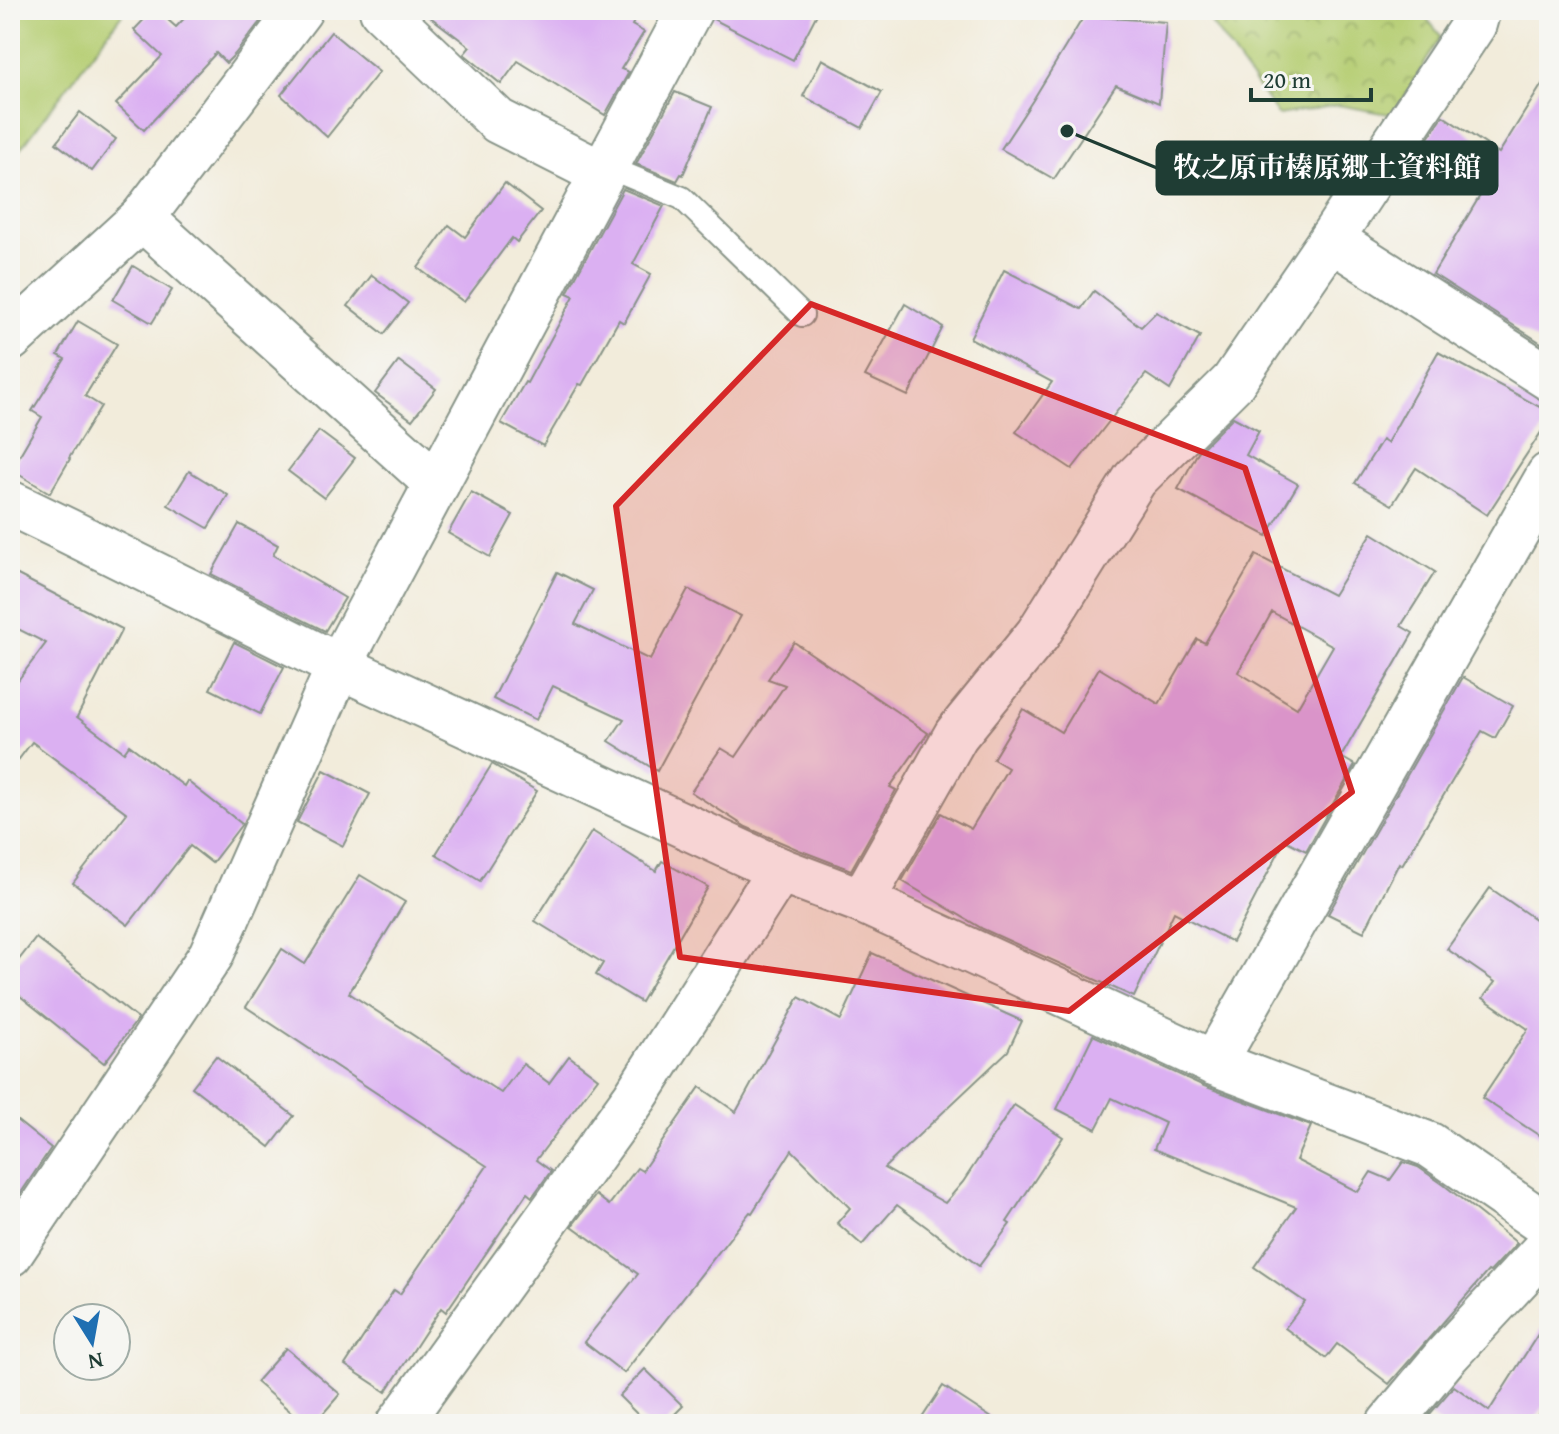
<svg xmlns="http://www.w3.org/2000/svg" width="1559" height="1434" font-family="'Gentium Book Plus','Noto Serif JP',serif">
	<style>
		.green { fill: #b6ce73; stroke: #6a8654; stroke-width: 2 }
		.park { fill: url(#park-crowns); stroke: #6a8654; stroke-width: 2 }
		.building { fill: #dbb0f2; fill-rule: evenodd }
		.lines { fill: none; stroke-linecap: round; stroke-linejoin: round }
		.lane-casing { stroke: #889488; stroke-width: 26 }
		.street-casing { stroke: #889488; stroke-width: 48 }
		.lane { stroke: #fff; stroke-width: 22 }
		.street { stroke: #fff; stroke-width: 44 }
		.marked { fill: #d62828; fill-opacity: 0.2; stroke: #d62828; stroke-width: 6; stroke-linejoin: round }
		.leader { fill: none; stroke: #1f3d34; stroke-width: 3 }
		.callout-dot { fill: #1f3d34; stroke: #f6f6f2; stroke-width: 3 }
		.callout { fill: #1f3d34; stroke: #1f3d34; stroke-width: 3 }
		.callout-label { font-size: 28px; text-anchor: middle; font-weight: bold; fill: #fff }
	</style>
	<defs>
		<pattern id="park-crowns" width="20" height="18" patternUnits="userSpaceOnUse" patternTransform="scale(2)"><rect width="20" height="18" fill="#b6ce73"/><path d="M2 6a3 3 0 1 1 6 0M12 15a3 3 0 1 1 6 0" fill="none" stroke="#93a85f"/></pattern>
	</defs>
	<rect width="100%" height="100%" fill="#f6f6f2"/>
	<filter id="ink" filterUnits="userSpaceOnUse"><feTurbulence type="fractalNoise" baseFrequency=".0125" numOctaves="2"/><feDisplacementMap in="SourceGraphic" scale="16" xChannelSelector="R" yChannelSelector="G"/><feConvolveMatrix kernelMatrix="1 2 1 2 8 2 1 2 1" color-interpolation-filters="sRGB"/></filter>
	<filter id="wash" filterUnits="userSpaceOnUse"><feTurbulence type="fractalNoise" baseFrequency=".006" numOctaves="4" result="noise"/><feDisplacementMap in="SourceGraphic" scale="32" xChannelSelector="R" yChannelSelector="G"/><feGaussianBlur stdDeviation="1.8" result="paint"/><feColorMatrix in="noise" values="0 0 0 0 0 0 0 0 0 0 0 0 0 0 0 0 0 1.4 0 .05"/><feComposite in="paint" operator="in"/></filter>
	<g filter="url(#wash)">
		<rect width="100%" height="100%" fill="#f2ecdb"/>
		<path class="green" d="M10,10h115l-115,153z"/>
		<path class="park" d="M1210,10h210l21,26 -47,79 -56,-10 -60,10 -67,-92z"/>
		<g id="blocks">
			<g class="building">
				<path d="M153,10h4l19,17 16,-17h77l-34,44 -9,9 -10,-10 -72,77 -28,-26 46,-48 -28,-26z"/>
				<path d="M421,10h219l-8,15 12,7 -23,37 8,3 -24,43 -87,-54 -17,23 -37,-30 6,-7z"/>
				<path d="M715,10h104l-26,50 -80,-41z"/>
				<path d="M1084,16l82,6 -7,81 -43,-18 -62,94 -53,-30 32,-49z"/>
				<path d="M331,32l48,40 -52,65 -46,-42z"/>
				<path d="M822,59l60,33 -20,36 -59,-32z"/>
				<path d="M1549,73v275l-116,-74 48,-80 -63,-41 25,-37 56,37z"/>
				<path d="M675,92l37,15 -29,68 -2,-1 -4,7 -41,-17z"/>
				<path d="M80,112l36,27 -24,32 -36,-28z"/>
				<path d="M505,183l36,28 -24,31 -5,-4 -48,64 -46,-34 31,-43 16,12z"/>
				<path d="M623,189l41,17 -31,58 18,10 -27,49 -5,-3 -37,65 -3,-1 -36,62 -42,-23 24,-41 2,1 47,-87 -7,-3z"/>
				<path d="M133,266l39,24 -20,33 -39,-23z"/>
				<path d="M1004,270l77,39 13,-18 47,36 15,-15 44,24 -30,54 -24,-16 -74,95 -56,-37 36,-50 -82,-44z"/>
				<path d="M372,275l36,28 -24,31 -36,-28z"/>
				<path d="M905,304l38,23 -35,69 -43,-20z"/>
				<path d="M78,321l39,23 -32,52 16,10 -32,52 1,1 -20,34 -39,-23 31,-53 -10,-6 33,-52 -7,-4z"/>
				<path d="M1438,352l111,60v8l-62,95 -71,-47 -24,37 -37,-22 27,-43 5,3z"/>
				<path d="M399,361l37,28 -24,31 -37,-27z"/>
				<path d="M1233,417l26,14 -13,24 52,29 -31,52 -89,-47 20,-37z"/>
				<path d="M319,431l36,27 -31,40 -36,-27z"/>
				<path d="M189,471l39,24 -20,33 -40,-23z"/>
				<path d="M471,492l42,23 -23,42 -42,-24z"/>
				<path d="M239,524l39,21 -5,10 72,43 -20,33 -114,-57z"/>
				<path d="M1372,533l63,39 -34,54 12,7 -72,124 14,8 -49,86 -21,-11 -53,102 -58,-30 -40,85 -151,-68 -81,-48 39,-68 30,16 37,-61 -15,-9 30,-50 38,23 38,-64 60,36 38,-65 8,4 51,-88 77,40zM1272,612l61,34 -36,62 -59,-36z"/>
				<path d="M10,571l112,58 -45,88 47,35 5,-7 55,41 3,-5 55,43 -30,39 -22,-17 -62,79 -55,-42 54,-70 -95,-71 -22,29v-80l36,-48 -36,-18z"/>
				<path d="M557,572l36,18 -18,34 75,36 38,-71 53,27 -84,155 -48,-30 15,-22 -71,-33 -17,34 -43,-21z"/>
				<path d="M234,642l50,25 -24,47 -50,-25z"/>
				<path d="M794,642l134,91 -38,54 6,3 -45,80 -52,-20 -53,-23 -55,-35 30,-44 15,9 49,-72 -17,-6z"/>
				<path d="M1463,677l50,29 -18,32 -13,-7 -80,134 -3,-2 -35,69 -36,-18z"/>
				<path d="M492,764l45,27 -57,90 -44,-27z"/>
				<path d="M324,770l46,24 -27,52 -46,-24z"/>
				<path d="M592,831l64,40 6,-10 46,26 -67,115 -45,-27 7,-12 -68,-42z"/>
				<path d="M360,875l45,27 -56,91 152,100 22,-29 26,19 20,-27 29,22 -62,82 15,11 -19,26 -5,-4 -81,119 -5,-4 -55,84 -41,-27 49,-75 6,4 87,-128 -241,-159 36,-58 23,15z"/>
				<path d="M1490,888l59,41v213l-67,-44 46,-69 -45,-31 12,-16 -48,-33z"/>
				<path d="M36,938l102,81 -34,44 -94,-75v-17z"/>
				<path d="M872,953l150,68 -14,30 -124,117 61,35 18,-21 51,-77 49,32 -56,85 3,2 -31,42 -82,-61 -35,40 -25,-22 13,-15 -58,-58 -40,63 -2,-1 -126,161 -40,-31 54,-68 -66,-48 24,-31 13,10 28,-37 5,3 58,-84 36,25 63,-115 42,23z"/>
				<path d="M1093,1035l111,51 107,40 -15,34 62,32 13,-20 19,8 13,-18 15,5 26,18 73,58 -27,29 -2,-1 -99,113 -52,-40 -11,14 -41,-30 20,-26 -51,-35 42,-60 -142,-58 11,-26 -53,-25 -16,31 -39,-20z"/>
				<path d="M216,1056l78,60 -24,31 -78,-60z"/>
				<path d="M10,1115l41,33 -41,61z"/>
				<path d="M1549,1317v81l-17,26h-92l-11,-9 25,-29 35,25z"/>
				<path d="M286,1348l54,46 -26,30h-9l-49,-42z"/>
				<path d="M645,1369l38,37 -18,18h-18l-28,-28z"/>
				<path d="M943,1386l58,38h-83z"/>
			</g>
		</g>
	</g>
	<g filter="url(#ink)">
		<use href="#blocks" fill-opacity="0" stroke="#889488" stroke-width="2"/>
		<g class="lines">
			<defs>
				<path id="lane" d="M605,166l77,32 120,117"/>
				<g id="street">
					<path d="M382,10l116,111 103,52"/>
					<path d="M142,218l295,266"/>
					<path d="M1331,239l218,139"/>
					<path d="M10,339l132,-121 158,-208"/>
					<path d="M10,503l58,28 271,135 441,204 82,31 352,162 216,82 119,82"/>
					<path d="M862,901l94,-166 82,-101 97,-155 98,-97 98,-143 143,-215 4,-14"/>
					<path d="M1214,1063l335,-588"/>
					<path d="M10,1254l201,-299 128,-289 351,-656"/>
					<path d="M399,1424l236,-327 145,-227"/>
					<path d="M1389,1424l56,-67 104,-112"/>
				</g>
			</defs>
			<use href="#lane" class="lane-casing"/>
			<use href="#street" class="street-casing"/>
			<use href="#lane" class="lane"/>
			<use href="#street" class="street"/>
		</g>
	</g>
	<path class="marked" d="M811,304l434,164 107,324 -283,219 -389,-54 -64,-451z"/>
	<path class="leader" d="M1067 131L1157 168"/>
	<circle class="callout-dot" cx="1067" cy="131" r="8"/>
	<rect class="callout" x="1157" y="142" width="340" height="52" rx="8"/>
	<g class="callout-label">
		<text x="1327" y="177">牧之原市榛原郷土資料館</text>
	</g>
	<rect width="1559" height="1434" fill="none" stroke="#f6f6f2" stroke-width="40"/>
	<g transform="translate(92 1342) rotate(169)"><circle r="38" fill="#f6f6f2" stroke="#a0aca6" stroke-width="2"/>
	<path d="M0-6L14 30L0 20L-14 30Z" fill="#1f6fb2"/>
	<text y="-12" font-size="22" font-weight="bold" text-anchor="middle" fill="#1f3d34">N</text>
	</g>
	<path d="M1251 88v12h120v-12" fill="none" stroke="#1f3d34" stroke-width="4"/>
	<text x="1263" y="88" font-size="24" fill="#1f3d34" stroke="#f6f6f2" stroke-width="6" paint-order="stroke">20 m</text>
</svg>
